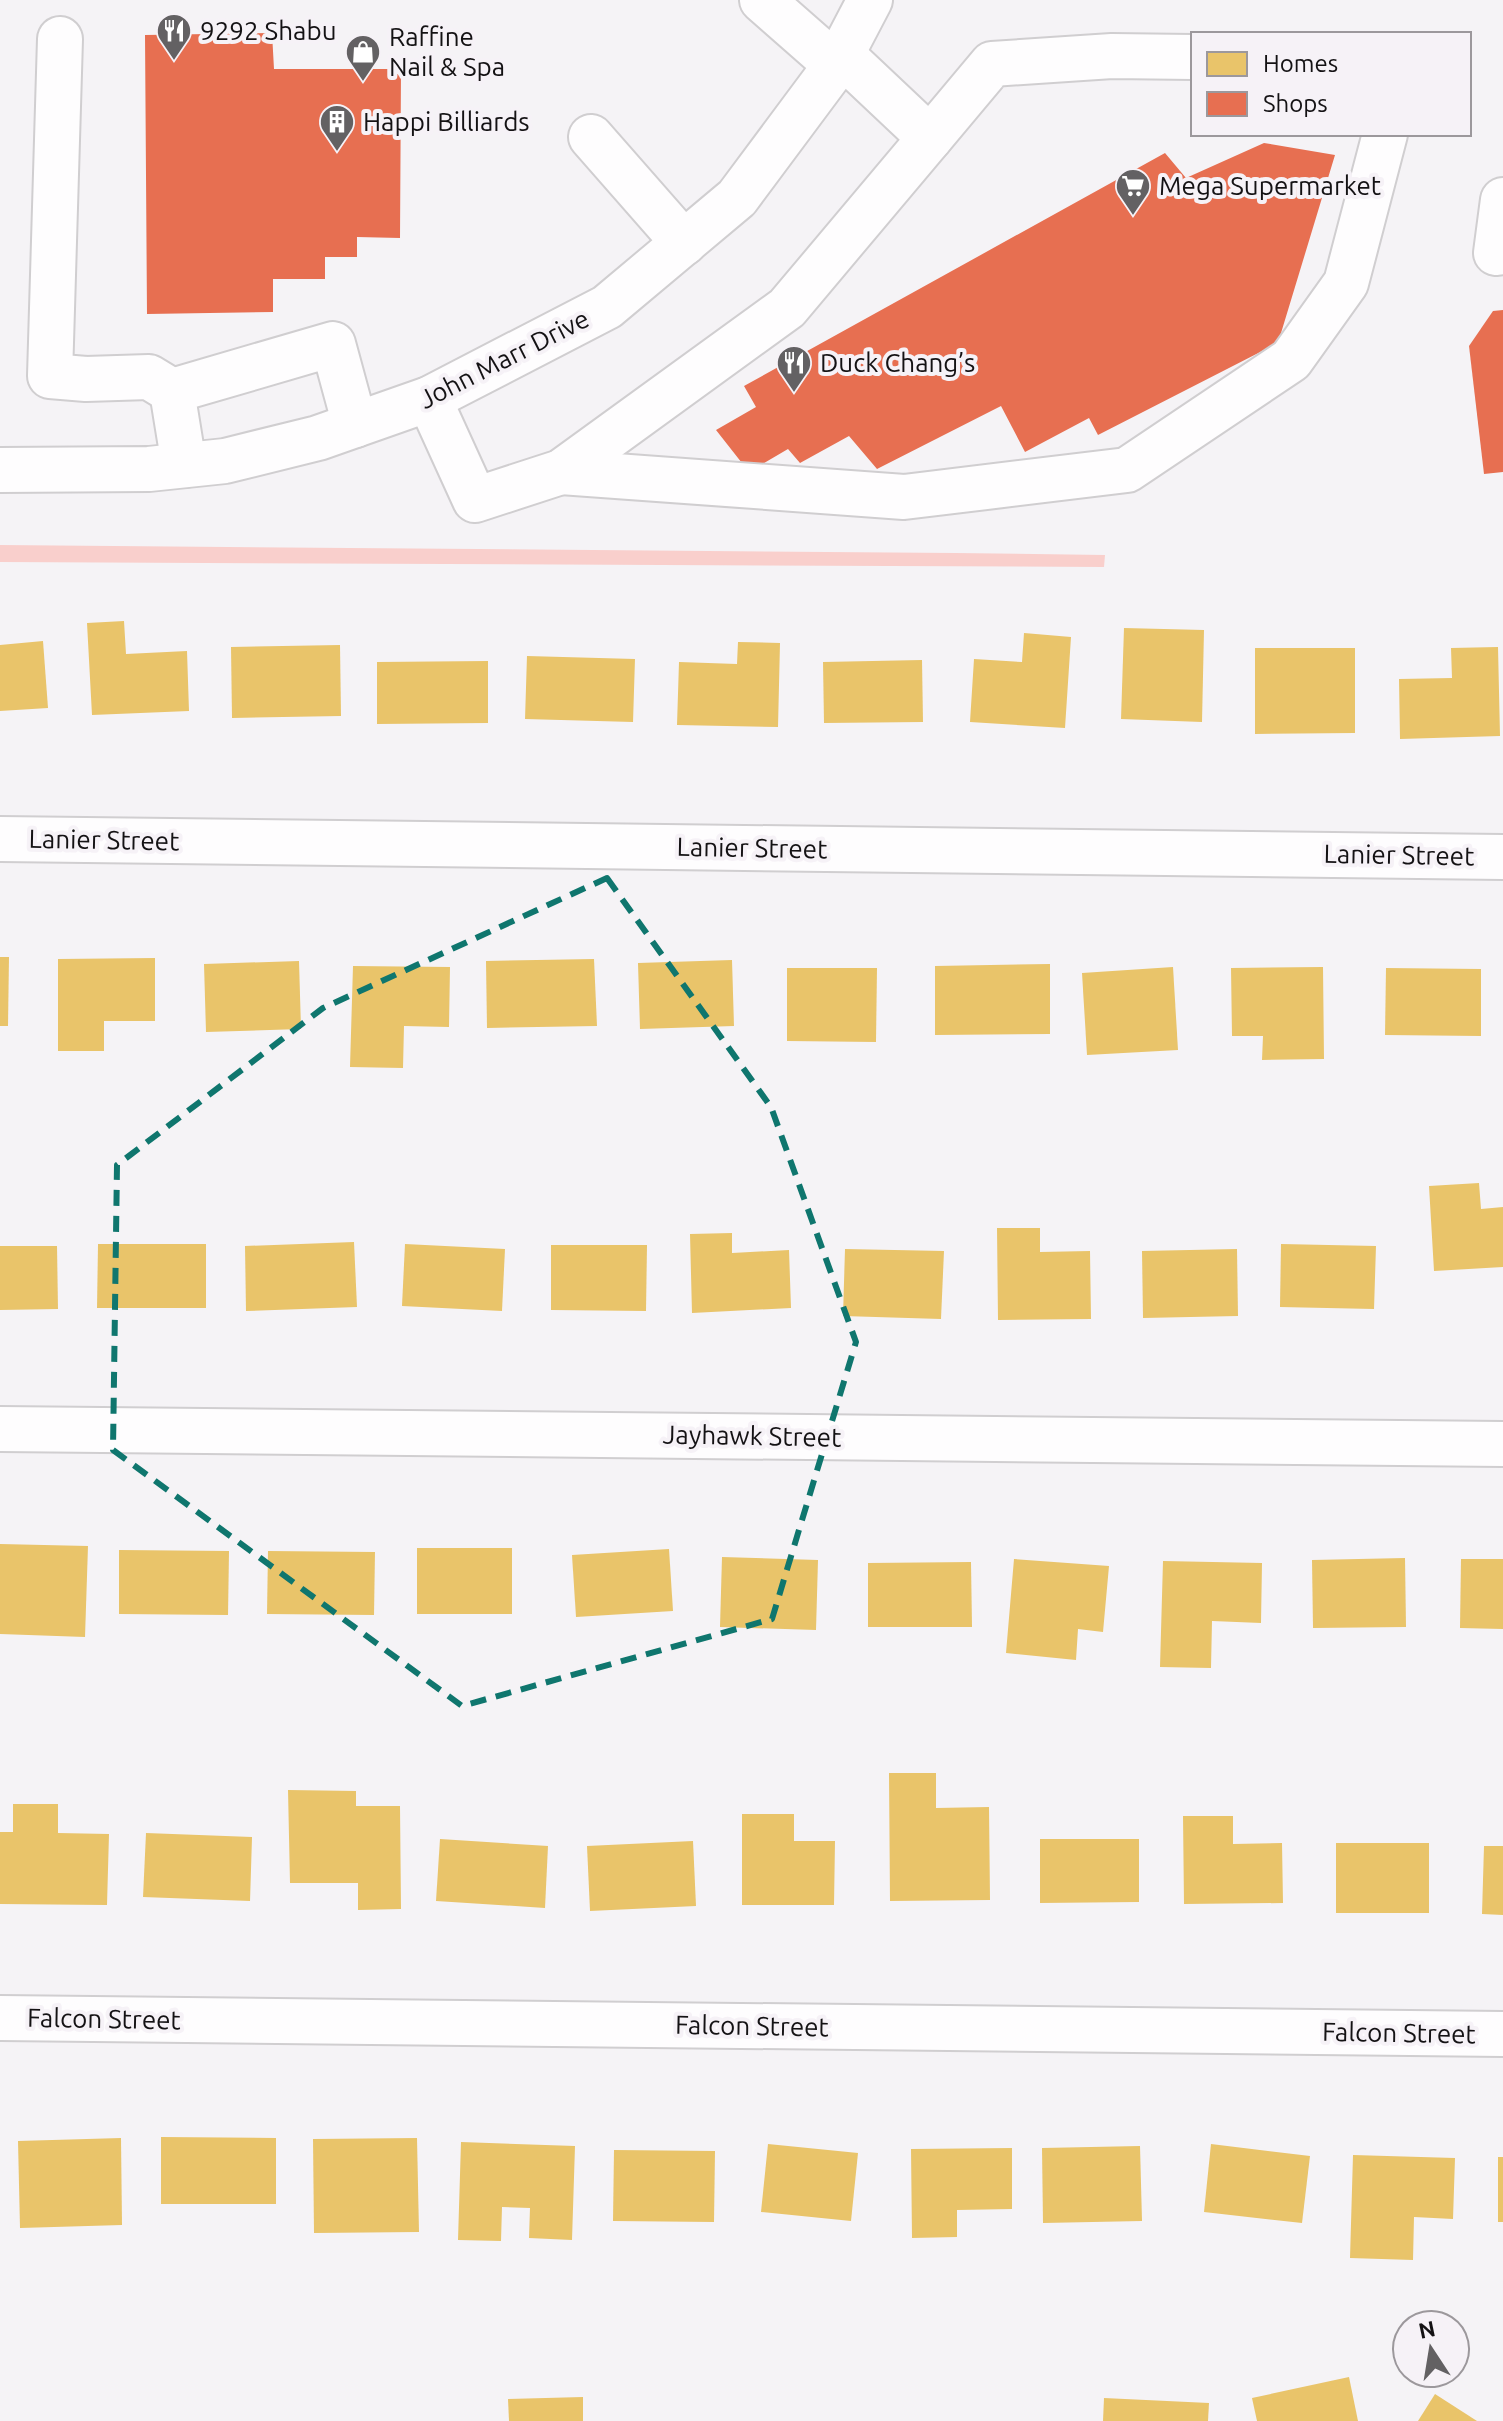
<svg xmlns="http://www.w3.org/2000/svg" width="1503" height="2421" font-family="Ubuntu,sans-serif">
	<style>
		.green { fill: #f9cfcc }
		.homes { fill: #e9c46a }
		.shops { fill: #e76f51 }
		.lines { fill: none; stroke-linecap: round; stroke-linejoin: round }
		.minor-casing { stroke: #d0ced0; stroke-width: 48 }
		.minor { stroke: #fefdfe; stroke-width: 44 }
		.marked { fill: none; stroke: #0f766e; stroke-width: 6; stroke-dasharray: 16 10; stroke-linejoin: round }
		.labels { text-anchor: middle; stroke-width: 8; stroke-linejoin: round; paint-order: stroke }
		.poi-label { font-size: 26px; fill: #141214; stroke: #f6f2f7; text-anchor: start }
		.street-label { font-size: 26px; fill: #141214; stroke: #f6f2f7 }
	</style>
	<rect width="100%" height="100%" fill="#f5f3f6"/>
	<path class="green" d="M0,545l955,8 150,2 -1,12 -1104,-5z"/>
	<g class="homes">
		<path d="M124,621l2,33 61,-3 2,60 -97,4 -5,-92z"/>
		<path d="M1124,628l80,2 -2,92 -81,-3z"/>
		<path d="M1024,633l47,4 -6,91 -95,-6 4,-63 48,3z"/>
		<path d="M43,641l5,67 -48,3v-66z"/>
		<path d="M738,642l42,1 -2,84 -101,-2 2,-63 58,2z"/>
		<path d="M340,645l1,71 -109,2 -1,-71z"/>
		<path d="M1498,647l2,89 -100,3 -1,-60 53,-1 -1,-30z"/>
		<path d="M1255,648h100v85l-100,1z"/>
		<path d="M527,656l108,3 -2,63 -108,-3z"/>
		<path d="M922,660l1,62 -99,1 -1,-61z"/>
		<path d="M488,661v62l-111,1v-62z"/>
		<path d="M0,957h9l-1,69h-8z"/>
		<path d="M155,958v63h-51v30h-46v-92z"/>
		<path d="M594,959l3,67 -110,2 -1,-67z"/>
		<path d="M732,960l2,66 -94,3 -2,-66z"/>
		<path d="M299,961l2,68 -95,3 -2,-68z"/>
		<path d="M1050,964v70l-115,1v-69z"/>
		<path d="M353,966l97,1 -1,60 -45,-1 -1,42 -53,-1z"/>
		<path d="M1173,967l5,83 -91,5 -5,-82z"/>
		<path d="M1323,967l1,92 -62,1 1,-24h-31l-1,-68z"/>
		<path d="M787,968h90l-1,74 -89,-1z"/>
		<path d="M1386,968l95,1v67l-96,-1z"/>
		<path d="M1479,1183l2,26 22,-2v60l-69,4 -5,-85z"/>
		<path d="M997,1228h43v24l50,-1 1,68 -93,1z"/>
		<path d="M732,1233v20l57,-3 2,58 -99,5 -2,-79z"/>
		<path d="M354,1242l3,65 -111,4 -1,-65z"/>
		<path d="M98,1244h108v64h-109z"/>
		<path d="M405,1244l100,5 -3,62 -100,-5z"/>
		<path d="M1281,1244l95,2 -2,63 -94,-2z"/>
		<path d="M551,1245h96l-1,66 -95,-1z"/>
		<path d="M0,1246h57l1,63 -58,1z"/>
		<path d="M845,1249l99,2 -3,68 -98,-3z"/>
		<path d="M1237,1249l1,67 -95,2 -1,-67z"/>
		<path d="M0,1544l88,2 -3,91 -85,-3z"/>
		<rect x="417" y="1548" width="95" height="66"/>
		<path d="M669,1549l4,62 -97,6 -4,-62z"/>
		<path d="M119,1550l110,1 -1,64 -109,-1z"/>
		<path d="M268,1551l107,1 -1,63 -107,-1z"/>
		<path d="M722,1557l96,3 -2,70 -96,-3z"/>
		<path d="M1405,1558l1,69 -93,1 -1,-68z"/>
		<path d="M1014,1559l95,7 -6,66 -25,-3 -2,31 -70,-7z"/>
		<path d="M1461,1559h42v70l-43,-1z"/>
		<path d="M1163,1561l99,2 -1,60 -49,-2 -1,47 -51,-1z"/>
		<path d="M971,1562l1,65h-104v-64z"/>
		<path d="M889,1773h47v35l53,-1 1,93 -100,1z"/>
		<path d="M288,1790l68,1v15h44l1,103 -43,1v-27h-68z"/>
		<path d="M13,1804h45v29l51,1 -2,71 -107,-1v-72h13z"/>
		<path d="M742,1814h52v27h41l-1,64h-92z"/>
		<path d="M1183,1816h50v28l49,-1 1,60 -99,1z"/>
		<path d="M146,1833l106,4 -2,64 -107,-4z"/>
		<path d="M440,1839l108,7 -3,62 -109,-7z"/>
		<path d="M1040,1839h99v63l-99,1z"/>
		<path d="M693,1841l3,65 -106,5 -3,-65z"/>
		<rect x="1336" y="1843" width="93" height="70"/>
		<path d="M1484,1846h19v69l-21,-1z"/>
		<path d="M161,2137l115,1v66h-115z"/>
		<path d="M121,2138l1,87 -102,3 -2,-87z"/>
		<path d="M417,2138l2,94 -105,1 -1,-94z"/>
		<path d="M461,2142l114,4 -3,94 -43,-2 1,-30 -28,-1 -1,34 -43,-1z"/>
		<path d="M768,2144l90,9 -7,68 -90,-9z"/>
		<path d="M1211,2144l99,12 -8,67 -98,-11z"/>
		<path d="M1140,2146l2,75 -99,2 -1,-75z"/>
		<path d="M1012,2148v61l-55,1v27l-45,1 -1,-89z"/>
		<path d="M614,2150l101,1 -1,71 -101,-1z"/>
		<path d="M1353,2155l102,3 -2,61 -39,-2 -1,43 -63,-2z"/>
		<rect x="1498" y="2157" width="5" height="65"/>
		<path d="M1349,2377l9,44h-101l-5,-23z"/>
		<path d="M1435,2394l42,27h-59z"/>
		<path d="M583,2397v24h-74l-1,-22z"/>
		<path d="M1104,2398l105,5 -1,18h-105z"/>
	</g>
	<g class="shops">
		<path d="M272,33l2,36h127l-1,169 -43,-1v20h-32v22h-52v33l-126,2 -2,-279z"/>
		<path d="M1264,143l71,12 -57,188 -180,92 -9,-17 -64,34 -24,-46 -124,63 -28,-33 -49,27 -12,-14 -39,23 -33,-42 40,-23 -12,-21 421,-233 21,25z"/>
		<path d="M1503,310v162l-19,2 -15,-128 24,-35z"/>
	</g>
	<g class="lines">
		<defs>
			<g id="minor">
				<path d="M762,0l74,65"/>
				<path d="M60,39l-10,337 36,3 63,-2 23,14"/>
				<path d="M591,137l93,106"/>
				<path d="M930,138l62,-74 120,-8 81,1"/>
				<path d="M1503,200l-7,53 7,-1"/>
				<path d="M429,399l46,101 86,-28 226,-164 143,-170 -88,-83"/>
				<path d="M184,465l-12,-74 161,-47 22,81"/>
				<path d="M0,470l149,-1 76,-8 93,-23 111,-39 178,-92 130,-109 99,-133 34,-65"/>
				<path d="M561,472l343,25 223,-27 164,-110 55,-77 39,-149"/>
				<path d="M0,839l1503,18"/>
				<path d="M0,1429l1503,15"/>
				<path d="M0,2018l1503,16"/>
			</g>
		</defs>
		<use href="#minor" class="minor-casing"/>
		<use href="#minor" class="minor"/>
	</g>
	<path class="marked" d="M607,878l164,229 85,235 -84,277 -310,87 -349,-256 4,-285 206,-157z"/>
	<defs>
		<symbol id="restaurant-pin" viewBox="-11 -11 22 30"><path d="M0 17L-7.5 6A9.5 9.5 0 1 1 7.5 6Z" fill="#636163" stroke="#f6f2f7"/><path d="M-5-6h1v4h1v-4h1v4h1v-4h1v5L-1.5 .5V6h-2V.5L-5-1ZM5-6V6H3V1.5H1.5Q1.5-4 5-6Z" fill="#fff"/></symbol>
		<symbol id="shop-pin" viewBox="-11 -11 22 30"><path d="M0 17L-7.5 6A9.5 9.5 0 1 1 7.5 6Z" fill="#636163" stroke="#f6f2f7"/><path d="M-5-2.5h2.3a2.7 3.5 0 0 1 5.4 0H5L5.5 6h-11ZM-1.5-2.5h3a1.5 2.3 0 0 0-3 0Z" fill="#fff"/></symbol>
		<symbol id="building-pin" viewBox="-11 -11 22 30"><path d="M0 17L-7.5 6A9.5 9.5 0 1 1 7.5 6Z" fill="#636163" stroke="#f6f2f7"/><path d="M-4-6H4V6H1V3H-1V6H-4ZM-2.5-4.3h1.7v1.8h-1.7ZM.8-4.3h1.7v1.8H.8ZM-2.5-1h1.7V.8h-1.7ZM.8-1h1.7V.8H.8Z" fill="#fff"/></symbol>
		<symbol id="supermarket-pin" viewBox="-11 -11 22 30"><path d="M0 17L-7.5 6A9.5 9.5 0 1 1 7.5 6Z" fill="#636163" stroke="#f6f2f7"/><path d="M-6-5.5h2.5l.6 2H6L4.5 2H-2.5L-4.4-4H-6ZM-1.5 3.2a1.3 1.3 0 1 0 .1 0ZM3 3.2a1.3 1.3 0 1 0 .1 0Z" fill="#fff"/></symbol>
	</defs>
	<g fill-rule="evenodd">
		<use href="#restaurant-pin" x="154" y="11" width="40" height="54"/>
		<use href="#shop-pin" x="343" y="32" width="40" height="54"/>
		<use href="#building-pin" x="317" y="102" width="40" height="54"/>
		<use href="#supermarket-pin" x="1113" y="166" width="40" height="54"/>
		<use href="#restaurant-pin" x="774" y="343" width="40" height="54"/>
	</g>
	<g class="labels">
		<g class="poi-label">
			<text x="200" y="40">9292 Shabu</text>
			<text x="389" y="46">Raffine<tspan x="389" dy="30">Nail &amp; Spa</tspan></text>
			<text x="363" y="131">Happi Billiards</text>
			<text x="1159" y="195">Mega Supermarket</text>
			<text x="820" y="372">Duck Chang’s</text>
		</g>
		<g class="street-label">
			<text transform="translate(504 359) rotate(-27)" y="9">John Marr Drive</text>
			<text transform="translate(104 840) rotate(1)" y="9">Lanier Street</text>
			<text transform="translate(752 848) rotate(1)" y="9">Lanier Street</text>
			<text transform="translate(1399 855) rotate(1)" y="9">Lanier Street</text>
			<text transform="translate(752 1436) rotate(1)" y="9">Jayhawk Street</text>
			<text transform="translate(104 2019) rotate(1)" y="9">Falcon Street</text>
			<text transform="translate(752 2026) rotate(1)" y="9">Falcon Street</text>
			<text transform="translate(1399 2033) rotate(1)" y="9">Falcon Street</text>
		</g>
	</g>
	<rect x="1191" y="32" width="280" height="104" fill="#f6f2f7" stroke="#9c989c" stroke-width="2"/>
	<rect x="1207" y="52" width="40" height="24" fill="#e9c46a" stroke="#9c989c" stroke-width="2"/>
	<text x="1263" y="72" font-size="24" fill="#141214">Homes</text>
	<rect x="1207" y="92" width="40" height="24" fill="#e76f51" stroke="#9c989c" stroke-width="2"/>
	<text x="1263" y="112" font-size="24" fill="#141214">Shops</text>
	<g transform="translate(1431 2349) rotate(348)"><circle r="38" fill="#f6f2f7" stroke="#9c989c" stroke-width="2"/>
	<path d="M0-6L14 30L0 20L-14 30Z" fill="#636163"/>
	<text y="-12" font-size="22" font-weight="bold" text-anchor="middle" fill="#141214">N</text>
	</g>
</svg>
